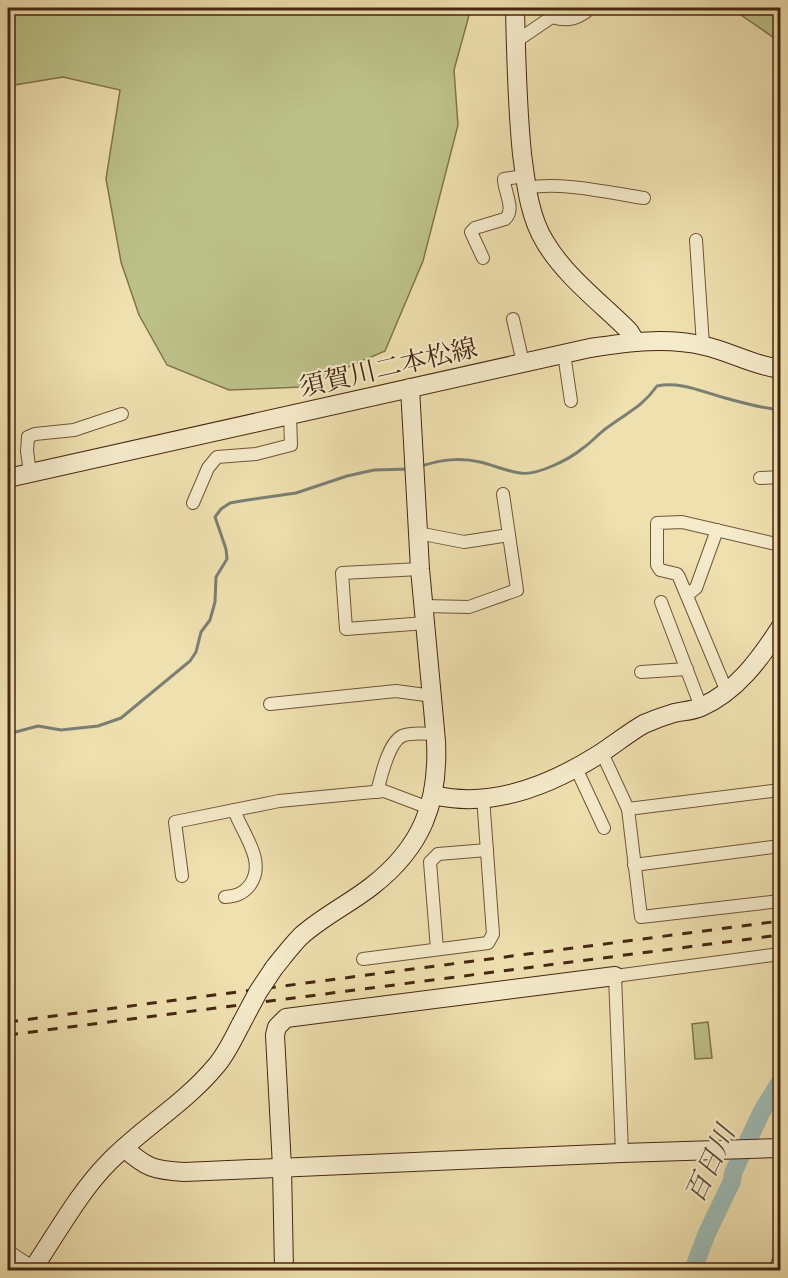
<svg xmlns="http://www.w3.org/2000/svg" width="788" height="1278" font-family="'IM FELL DW Pica','Noto Serif JP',serif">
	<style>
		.green { fill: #bcc188; stroke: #81744c; stroke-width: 1.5 }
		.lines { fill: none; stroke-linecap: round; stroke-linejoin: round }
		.stream { stroke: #7b7f74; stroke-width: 3 }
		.river { stroke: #9ebbb6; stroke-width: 18 }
		.lane-casing { stroke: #705438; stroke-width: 8 }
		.street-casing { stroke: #705438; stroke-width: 14 }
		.secondary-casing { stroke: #462611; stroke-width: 20 }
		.lane { stroke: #f5ebcb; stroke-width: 6 }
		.street { stroke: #f5ebcb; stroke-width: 12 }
		.secondary { stroke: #f5ebcb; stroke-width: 18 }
		.rail { stroke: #462611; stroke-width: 3; stroke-dasharray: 10 10; stroke-linecap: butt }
		.secondary-bridge-casing { stroke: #462611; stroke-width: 20; stroke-linecap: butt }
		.secondary-bridge { stroke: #f5ebcb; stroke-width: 18 }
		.labels { text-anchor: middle; stroke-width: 4.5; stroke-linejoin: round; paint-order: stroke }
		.street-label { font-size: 26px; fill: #462611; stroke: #f5ebcb }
		.water-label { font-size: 27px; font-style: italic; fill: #5c4b3a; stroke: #f5ebcb }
	</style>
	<rect width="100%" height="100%" fill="#efe0af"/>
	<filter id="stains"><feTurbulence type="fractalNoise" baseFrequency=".00333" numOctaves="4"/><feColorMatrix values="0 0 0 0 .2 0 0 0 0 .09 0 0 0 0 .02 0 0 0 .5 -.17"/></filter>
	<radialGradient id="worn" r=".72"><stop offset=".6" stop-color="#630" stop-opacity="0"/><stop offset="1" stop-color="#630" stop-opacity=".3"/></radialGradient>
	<g class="green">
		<path d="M8,8h463l-17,62 4,55 -35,136 -38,90 -83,36 -73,3 -62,-25 -28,-50 -18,-53 -15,-83 14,-89 -57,-13 -55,9z"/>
		<path d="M731,8h49v34z"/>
		<path d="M708,1022l4,36 -17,1 -3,-35z"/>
	</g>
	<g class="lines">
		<g class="stream">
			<path d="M421,466c20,-6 38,-9 59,-4 13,3 26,9 40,11 17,3 50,-14 63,-25 9,-6 16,-15 25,-21 20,-15 34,-20 49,-41 23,-5 46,6 68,12 19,5 36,10 55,12"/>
			<path d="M8,734l30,-8 23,4 37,-4 23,-8 69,-57 6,-9 5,-20 9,-12 5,-18 1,-25 11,-18 -1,-10 -11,-32 6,-8 9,-6 11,-2 55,-8 51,-17 27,-6 35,-1"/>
		</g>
		<path class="river" d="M693,1270l14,-37 25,-52 1,-8 29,-62 18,-29"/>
		<defs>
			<path id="lane" d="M775,8l5,2"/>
			<g id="street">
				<path d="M552,17c16,5 26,2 39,-9"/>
				<path d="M515,42l50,-34"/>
				<path d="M527,188c32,-7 84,5 117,10"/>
				<path d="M696,240l7,105"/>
				<path d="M483,258l-12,-26 4,-4 30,-9c11,-9 -1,-27 -1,-40l21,-3"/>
				<path d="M513,319l10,44"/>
				<path d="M564,354l7,47"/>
				<path d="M30,473l-3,-22 1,-14 7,-3 39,-4 48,-16"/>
				<path d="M760,478l20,-1"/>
				<path d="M193,503l15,-35 9,-11 39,-3 35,-9 -1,-30"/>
				<path d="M418,533l46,9 45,-7"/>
				<path d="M420,569l-78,4 4,56 80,-6"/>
				<path d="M687,595l9,-7 21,-58"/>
				<path d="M661,602l40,105"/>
				<path d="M424,606l45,1 48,-17 -14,-96"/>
				<path d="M641,672l46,-3"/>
				<path d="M727,692l-48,-115 -2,-3 -17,-4 -3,-5v-42l25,-1 98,23"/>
				<path d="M270,704l126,-13 37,5"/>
				<path d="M602,753l26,56 13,108 139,-16"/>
				<path d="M576,768l28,60"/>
				<path d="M377,792c4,-15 11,-49 25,-56 9,-4 24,-2 34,-2"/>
				<path d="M628,809l152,-19"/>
				<path d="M634,865l146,-19"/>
				<path d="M182,876l-7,-54 104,-21 105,-10 45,17"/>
				<path d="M225,897c11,-1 18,-3 25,-12 17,-24 -8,-52 -16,-75"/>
				<path d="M437,949l-7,-87 8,-8 49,-4"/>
				<path d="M363,959l125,-16 5,-9 -10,-137"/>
				<path d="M622,1153l-7,-177 165,-22"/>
				<path d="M8,1251l26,17"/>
				<path d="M775,1270l5,-13"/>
			</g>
			<g id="secondary">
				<path d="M515,8c1,48 2,97 7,146 4,30 7,62 23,88 20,34 56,61 84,89l6,10"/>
				<path d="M8,478l582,-130c39,-6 77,-11 115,-2 26,6 47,19 75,23"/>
				<path d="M434,795c57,14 116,-10 164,-40 16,-10 30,-22 46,-31 9,-4 20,-8 30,-11 9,-2 18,-2 27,-6 35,-15 59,-48 79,-79"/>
				<path d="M274,968c9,-11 17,-22 27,-32 21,-19 48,-32 71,-50 50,-39 67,-83 64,-145l-16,-172 -10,-181"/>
				<path d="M124,1148c23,20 29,22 60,24l438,-19 158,-5"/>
				<path d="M32,1270c24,-35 47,-78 77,-108 33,-34 75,-58 106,-95 11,-12 18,-28 26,-43"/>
				<path d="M284,1270l-2,-103 -7,-132 2,-8 9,-9 329,-42"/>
			</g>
		</defs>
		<use href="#lane" class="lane-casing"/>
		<use href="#street" class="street-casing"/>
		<use href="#secondary" class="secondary-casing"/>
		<use href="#lane" class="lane"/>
		<use href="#street" class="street"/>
		<use href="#secondary" class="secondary"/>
		<g class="rail">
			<path d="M8,1022l772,-101"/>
			<path d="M8,1035l772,-100"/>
		</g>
		<defs>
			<path id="secondary-bridge" d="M241,1024l17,-32 16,-24"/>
		</defs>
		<use href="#secondary-bridge" class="secondary-bridge-casing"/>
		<use href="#secondary-bridge" class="secondary-bridge"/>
	</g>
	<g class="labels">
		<g class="street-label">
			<text transform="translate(388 367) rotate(-13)" y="9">須賀川二本松線</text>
		</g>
		<g class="water-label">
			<text transform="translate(710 1164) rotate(-65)" y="9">百日川</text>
		</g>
	</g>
	<rect width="788" height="1278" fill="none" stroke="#efe0af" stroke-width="30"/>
	<rect x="9" y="9" width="770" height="1260" fill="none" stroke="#462611" stroke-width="3"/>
	<rect x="15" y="15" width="758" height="1248" fill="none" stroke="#462611" stroke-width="1.5"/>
	<rect width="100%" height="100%" filter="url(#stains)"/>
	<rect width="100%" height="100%" fill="url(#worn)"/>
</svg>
